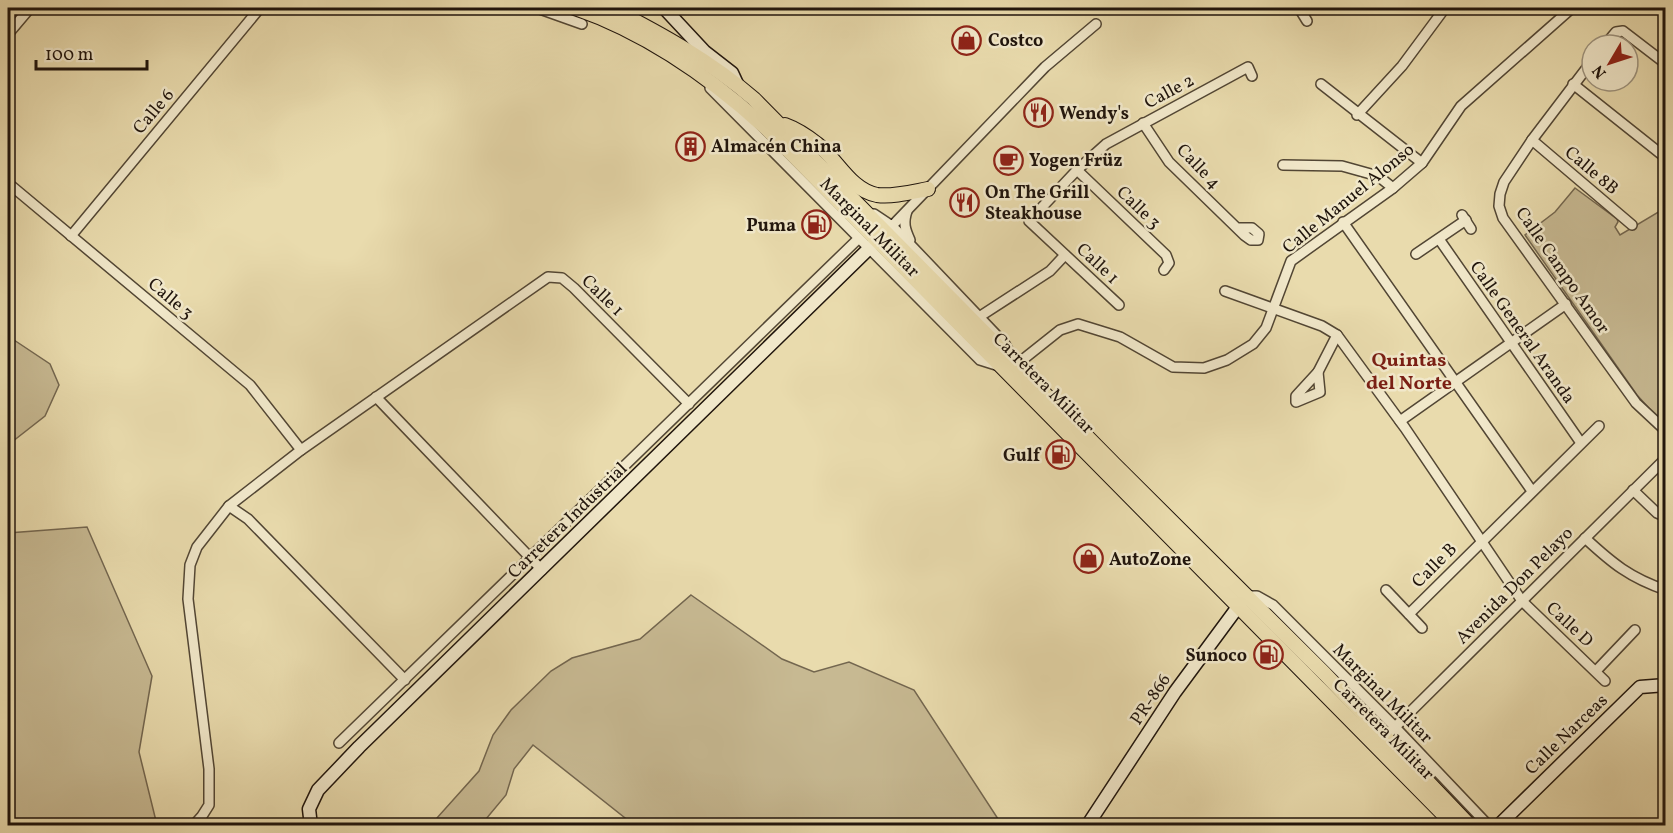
<svg xmlns="http://www.w3.org/2000/svg" width="1673" height="833" font-family="Vollkorn,serif">
	<style>
		.green { fill: #c7b992; stroke: #73664f; stroke-width: 1.5 }
		.lines { fill: none; stroke-linecap: round; stroke-linejoin: round }
		.street-casing { stroke: #524634; stroke-width: 12 }
		.secondary-casing { stroke: #1f140c; stroke-width: 15 }
		.primary-casing { stroke: #1f140c; stroke-width: 16 }
		.street { stroke: #f1e8ca; stroke-width: 9 }
		.secondary { stroke: #f1e8ca; stroke-width: 12 }
		.primary { stroke: #e9dbad; stroke-width: 14 }
		.labels { text-anchor: middle; stroke-width: 5; stroke-linejoin: round; paint-order: stroke }
		.poi-label { font-size: 18px; font-weight: bold; fill: #1f140c; stroke: #f1e8ca; text-anchor: start }
		.street-label { font-size: 18px; fill: #1f140c; stroke: #f1e8ca }
		.neighbourhood-label { font-size: 20px; font-weight: bold; fill: #7a1f14; stroke: #f1e8ca }
	</style>
	<rect width="100%" height="100%" fill="#e9dbad"/>
	<filter id="stains"><feTurbulence type="fractalNoise" baseFrequency=".00333" numOctaves="4"/><feColorMatrix values="0 0 0 0 .2 0 0 0 0 .09 0 0 0 0 .02 0 0 0 .5 -.17"/></filter>
	<radialGradient id="worn" r=".72"><stop offset=".6" stop-color="#630" stop-opacity="0"/><stop offset="1" stop-color="#630" stop-opacity=".3"/></radialGradient>
	<g class="green">
		<path d="M1575,188l42,31 1,3 -3,5 5,8 45,-27v218l-28,-31 -112,-160 30,-23z"/>
		<path d="M11,338l39,26 9,21 -14,31 -37,29v-106z"/>
		<path d="M87,527l65,149 -13,76 18,73h-149v-292z"/>
		<path d="M691,595l91,64 32,13 35,-10 65,28 88,135h-368l-101,-80 -19,24 -8,26 -25,30h-46l1,-6 43,-48 14,-36 18,-25 40,-39 21,-13 68,-19z"/>
	</g>
	<g class="lines">
		<defs>
			<g id="street">
				<path d="M537,8l45,16"/>
				<path d="M1299,8l8,13"/>
				<path d="M8,34l22,-26"/>
				<path d="M1605,45l11,-13 7,-1 43,33"/>
				<path d="M1592,61l-60,79 -28,42 -4,12 -1,12 4,12 133,185 30,28"/>
				<path d="M1321,84l101,79"/>
				<path d="M1573,84l93,74"/>
				<path d="M710,88l270,272 19,6"/>
				<path d="M1357,115l45,-49 43,-58"/>
				<path d="M1143,123l26,39 75,73 7,5h7l1,-6 -7,-6h-15"/>
				<path d="M1532,140l100,85"/>
				<path d="M1283,165l59,1 36,10 15,12"/>
				<path d="M1077,170l89,85 3,8 -5,7"/>
				<path d="M8,183l242,202 51,65"/>
				<path d="M907,211c-4,12 -2,18 3,29"/>
				<path d="M874,214l18,12 12,12 101,106 11,21 44,-35 18,-6 42,13 53,30 31,1 23,-8 26,-16 13,-16 25,-67 102,-73 29,-25 39,-57 111,-98"/>
				<path d="M1462,215l9,14"/>
				<path d="M1343,222l189,269"/>
				<path d="M892,226l153,-159 51,-43"/>
				<path d="M71,236l189,-228"/>
				<path d="M1439,239l142,204"/>
				<path d="M1416,254l50,-34"/>
				<path d="M1225,291l97,35 15,9 68,93 117,173 83,80"/>
				<path d="M1119,305l-90,-84 48,-51 29,-26 142,-77 4,9"/>
				<path d="M979,317l71,-46 15,-16"/>
				<path d="M1318,372l2,20 -24,10v-6z"/>
				<path d="M1318,372l19,-37"/>
				<path d="M376,397l166,173"/>
				<path d="M1400,421l166,-117"/>
				<path d="M1633,490l24,23 9,4"/>
				<path d="M229,506l19,13 157,161"/>
				<path d="M1585,538c27,25 45,40 81,52"/>
				<path d="M1386,590l36,38"/>
				<path d="M1246,596h11l16,9 121,121 95,100"/>
				<path d="M1409,614l190,-188"/>
				<path d="M1596,671l39,-41"/>
				<path d="M1382,740l284,-282"/>
				<path d="M339,743l519,-504"/>
				<path d="M193,826l9,-10 7,-11v-36l-21,-170 2,-34 7,-18 32,-41 72,-56 247,-173 14,1 12,10 115,116"/>
			</g>
			<g id="secondary">
				<path d="M664,8l41,44 27,21 6,13"/>
				<path d="M311,826l-2,-17 9,-19 41,-43 533,-521"/>
				<path d="M1087,826l88,-134 68,-92"/>
				<path d="M1498,826l142,-139 26,-2"/>
			</g>
			<g id="primary">
				<path d="M575,8c72,25 135,69 191,120l689,698"/>
				<path d="M610,8c51,26 100,53 144,91l360,365 211,210 145,152"/>
				<path d="M785,125c11,4 22,11 32,19 20,15 33,46 60,51 16,2 35,-3 51,-6"/>
			</g>
		</defs>
		<use href="#street" class="street-casing"/>
		<use href="#secondary" class="secondary-casing"/>
		<use href="#primary" class="primary-casing"/>
		<use href="#street" class="street"/>
		<use href="#secondary" class="secondary"/>
		<use href="#primary" class="primary"/>
	</g>
	<defs>
		<symbol id="shop-ring" viewBox="-11 -11 22 22"><circle r="9.5" fill="#f1e8ca" stroke="#8f2418" stroke-width="1.5"/><path d="M-5-2.5h2.3a2.7 3.5 0 0 1 5.4 0H5L5.5 6h-11ZM-1.5-2.5h3a1.5 2.3 0 0 0-3 0Z" fill="#8f2418"/></symbol>
		<symbol id="restaurant-ring" viewBox="-11 -11 22 22"><circle r="9.5" fill="#f1e8ca" stroke="#8f2418" stroke-width="1.5"/><path d="M-5-6h1v4h1v-4h1v4h1v-4h1v5L-1.5 .5V6h-2V.5L-5-1ZM5-6V6H3V1.5H1.5Q1.5-4 5-6Z" fill="#8f2418"/></symbol>
		<symbol id="building-ring" viewBox="-11 -11 22 22"><circle r="9.5" fill="#f1e8ca" stroke="#8f2418" stroke-width="1.5"/><path d="M-4-6H4V6H1V3H-1V6H-4ZM-2.5-4.3h1.7v1.8h-1.7ZM.8-4.3h1.7v1.8H.8ZM-2.5-1h1.7V.8h-1.7ZM.8-1h1.7V.8H.8Z" fill="#8f2418"/></symbol>
		<symbol id="cafe-ring" viewBox="-11 -11 22 22"><circle r="9.5" fill="#f1e8ca" stroke="#8f2418" stroke-width="1.5"/><path d="M-5.5-4.5H6V0H3Q3 3.5 0 3.5H-2.5Q-5.5 3.5-5.5 0ZM3-3.2v2h1.7v-2ZM-6 4.5H4V6H-6Z" fill="#8f2418"/></symbol>
		<symbol id="fuel-ring" viewBox="-11 -11 22 22"><circle r="9.5" fill="#f1e8ca" stroke="#8f2418" stroke-width="1.5"/><path d="M-5.5-6h7V0h2V4h1.3V-2.5L3-4.5l.8-.8L6-3V5H2.5V1h-1V6h-7ZM-4.2-4.7v3.2H.2V-4.7Z" fill="#8f2418"/></symbol>
	</defs>
	<g fill-rule="evenodd">
		<use href="#shop-ring" x="950" y="24" width="33" height="33"/>
		<use href="#restaurant-ring" x="1022" y="96" width="33" height="33"/>
		<use href="#building-ring" x="674" y="130" width="33" height="33"/>
		<use href="#cafe-ring" x="992" y="144" width="33" height="33"/>
		<use href="#restaurant-ring" x="948" y="186" width="33" height="33"/>
		<use href="#fuel-ring" x="800" y="208" width="33" height="33"/>
		<use href="#fuel-ring" x="1044" y="438" width="33" height="33"/>
		<use href="#shop-ring" x="1072" y="542" width="33" height="33"/>
		<use href="#fuel-ring" x="1252" y="638" width="33" height="33"/>
	</g>
	<g class="labels">
		<g class="poi-label">
			<text x="988" y="46">Costco</text>
			<text x="1059" y="119">Wendy's</text>
			<text x="711" y="152">Almacén China</text>
			<text x="1029" y="166">Yogen Früz</text>
			<text x="985" y="198">On The Grill<tspan x="985" dy="21">Steakhouse</tspan></text>
			<text x="796" y="231" text-anchor="end">Puma</text>
			<text x="1040" y="461" text-anchor="end">Gulf</text>
			<text x="1109" y="565">AutoZone</text>
			<text x="1247" y="661" text-anchor="end">Sunoco</text>
		</g>
		<g class="street-label">
			<text transform="translate(1169 91) rotate(-28)" y="6">Calle 2</text>
			<text transform="translate(153 111) rotate(-50)" y="6">Calle 6</text>
			<text transform="translate(1199 166) rotate(46)" y="6">Calle 4</text>
			<text transform="translate(1592 170) rotate(40)" y="6">Calle 8B</text>
			<text transform="translate(1348 198) rotate(-39)" y="6">Calle Manuel Alonso</text>
			<text transform="translate(1139 207) rotate(44)" y="6">Calle 3</text>
			<text transform="translate(870 227) rotate(45)" y="6">Marginal Militar</text>
			<text transform="translate(1098 263) rotate(43)" y="6">Calle 1</text>
			<text transform="translate(1563 270) rotate(55)" y="6">Calle Campo Amor</text>
			<text transform="translate(603 295) rotate(44)" y="6">Calle 1</text>
			<text transform="translate(171 298) rotate(40)" y="6">Calle 3</text>
			<text transform="translate(1523 332) rotate(55)" y="6">Calle General Aranda</text>
			<text transform="translate(1044 383) rotate(45)" y="6">Carretera Militar</text>
			<text transform="translate(567 520) rotate(-44)" y="6">Carretera Industrial</text>
			<text transform="translate(1434 565) rotate(-45)" y="6">Calle B</text>
			<text transform="translate(1514 585) rotate(-45)" y="6">Avenida Don Pelayo</text>
			<text transform="translate(1570 624) rotate(43)" y="6">Calle D</text>
			<text transform="translate(1383 693) rotate(45)" y="6">Marginal Militar</text>
			<text transform="translate(1150 699) rotate(-56)" y="6">PR-866</text>
			<text transform="translate(1384 729) rotate(45)" y="6">Carretera Militar</text>
			<text transform="translate(1566 734) rotate(-44)" y="6">Calle Narceas</text>
		</g>
		<g class="neighbourhood-label">
			<text x="1409" y="366">Quintas<tspan x="1409" dy="23">del Norte</tspan></text>
		</g>
	</g>
	<rect width="1673" height="833" fill="none" stroke="#e9dbad" stroke-width="30"/>
	<rect x="9" y="9" width="1655" height="815" fill="none" stroke="#1f140c" stroke-width="3"/>
	<rect x="15" y="15" width="1643" height="803" fill="none" stroke="#1f140c" stroke-width="1.5"/>
	<g transform="translate(1610 63) rotate(231)"><circle r="28" fill="#f1e8ca" stroke="#9d937e" stroke-width="1.5"/>
	<path d="M0-4.5L10 22L0 15L-10 22Z" fill="#8f2418"/>
	<text y="-9" font-size="16" font-weight="bold" text-anchor="middle" fill="#1f140c">N</text>
	</g>
	<path d="M36 60v9h111v-9" fill="none" stroke="#1f140c" stroke-width="3"/>
	<text x="45" y="60" font-size="18" fill="#1f140c" stroke="#f1e8ca" stroke-width="4.5" paint-order="stroke">100 m</text>
	<rect width="100%" height="100%" filter="url(#stains)"/>
	<rect width="100%" height="100%" fill="url(#worn)"/>
</svg>
